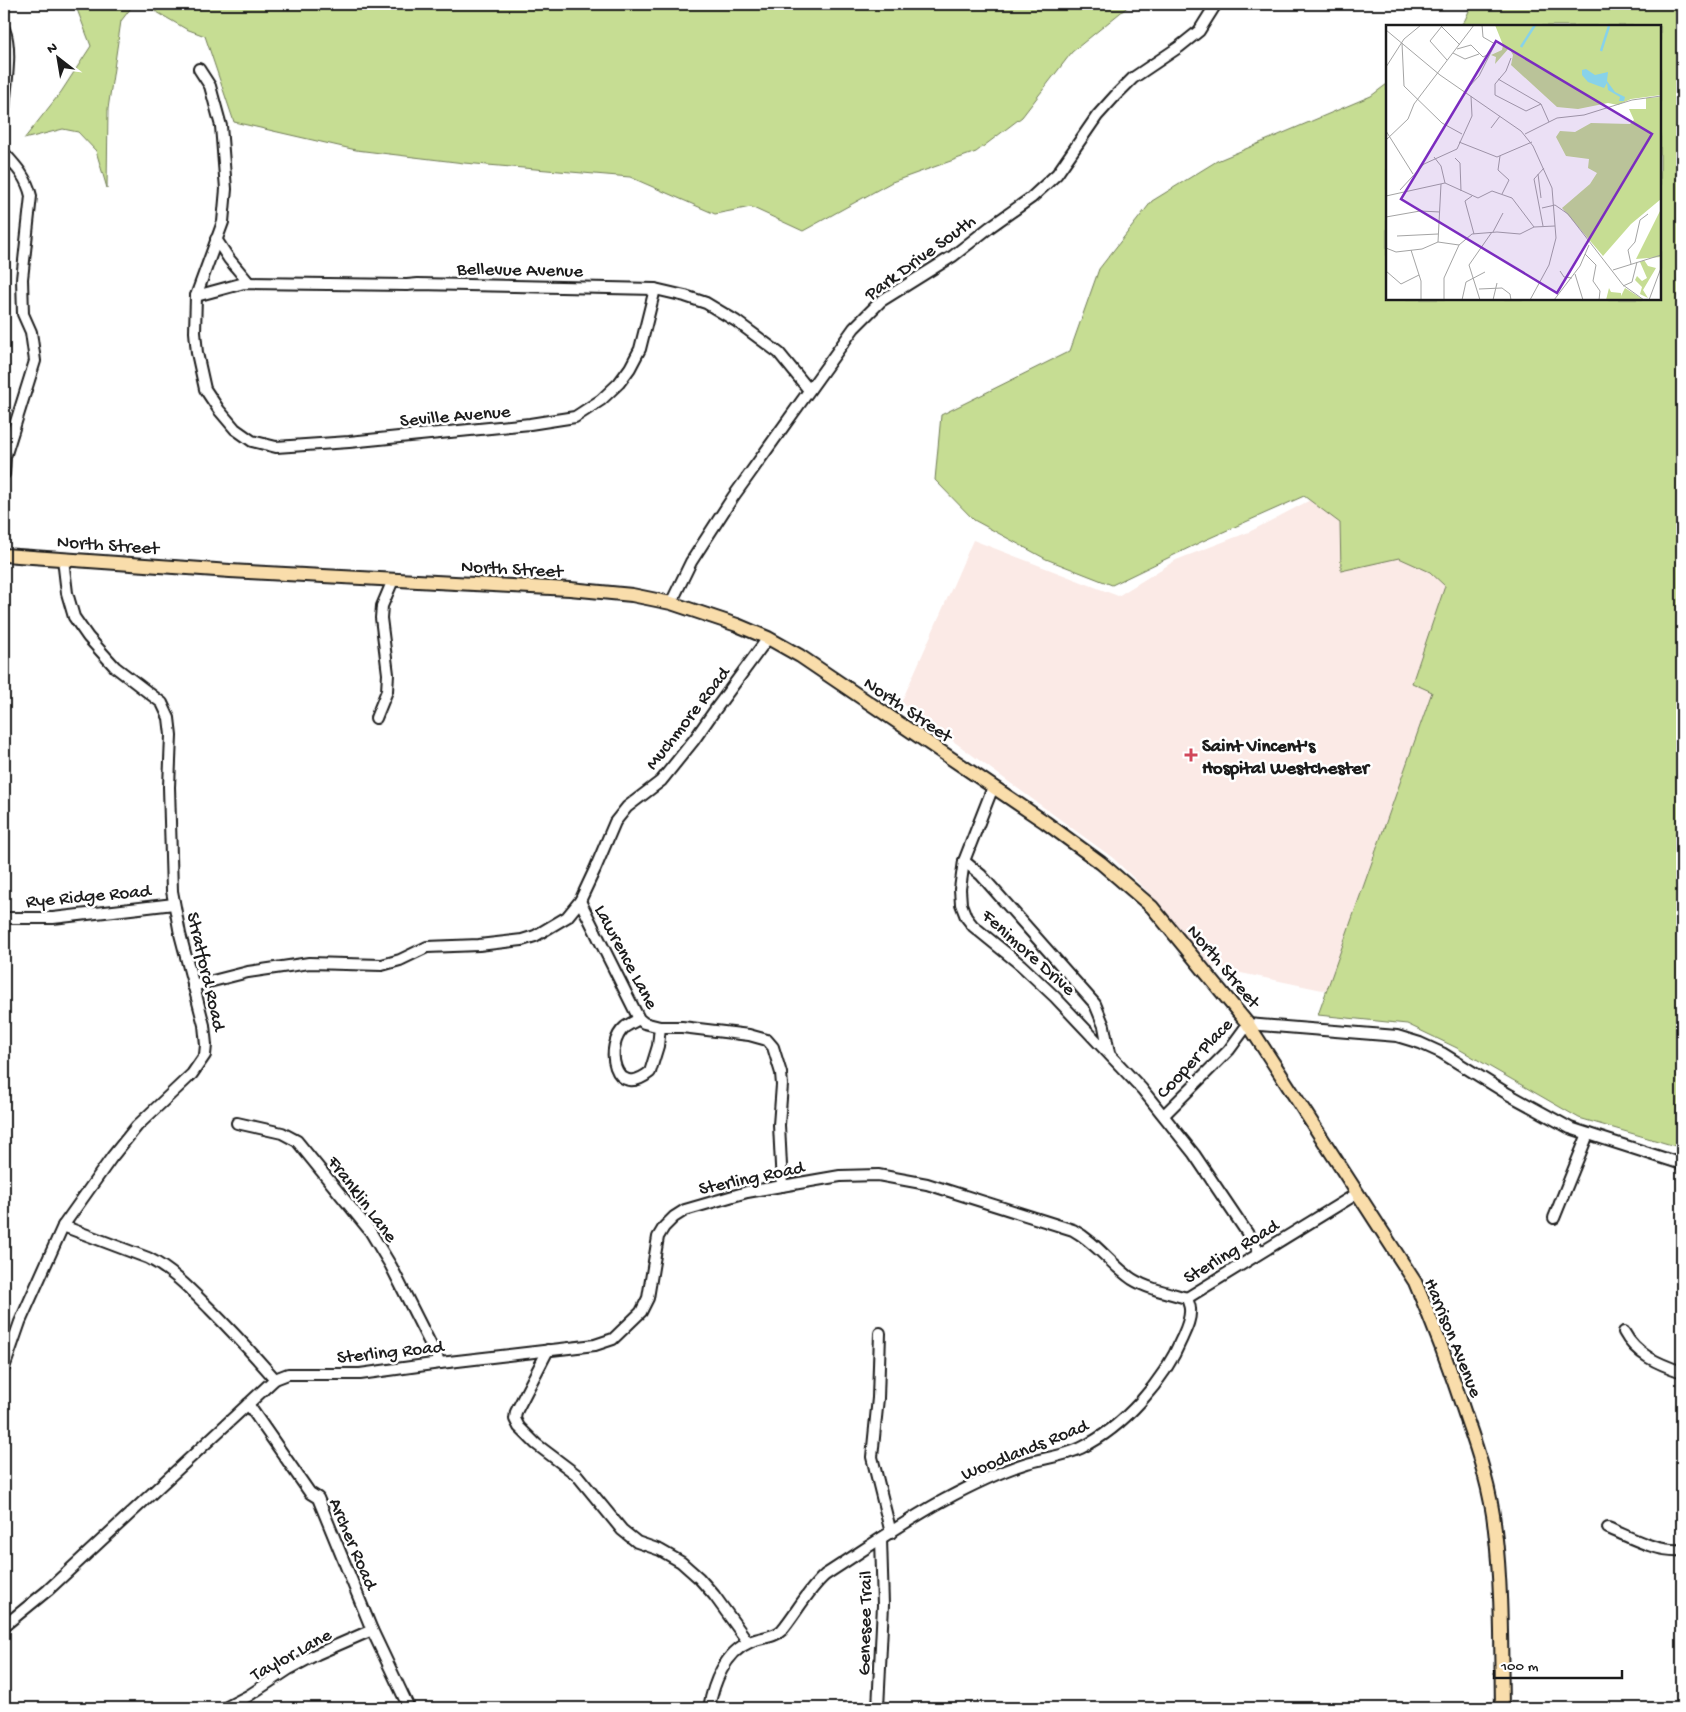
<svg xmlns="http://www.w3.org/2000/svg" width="1686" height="1712" font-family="'Gochi Hand',sans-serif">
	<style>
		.built { fill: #fbeae6 }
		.green { fill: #c6dd93; stroke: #717c58 }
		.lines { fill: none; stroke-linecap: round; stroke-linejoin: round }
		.minor-casing { stroke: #1c1c1c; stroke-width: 14 }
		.major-casing { stroke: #1c1c1c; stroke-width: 16 }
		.minor { stroke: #fff; stroke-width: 10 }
		.major { stroke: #f9ddab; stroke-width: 12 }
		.poi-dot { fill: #d1495b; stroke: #fff; stroke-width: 2 }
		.labels { text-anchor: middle; stroke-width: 5; stroke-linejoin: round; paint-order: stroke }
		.street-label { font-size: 19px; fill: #1c1c1c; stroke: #fff }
		.poi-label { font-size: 19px; font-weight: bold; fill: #1c1c1c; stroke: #fff; text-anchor: start }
		.inset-river { fill: none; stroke: #88d2e9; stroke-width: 2.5 }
		.inset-road { fill: none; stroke: #a4a4a4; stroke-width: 1 }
		.view { fill: #7b2cbf; fill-opacity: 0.15; stroke: #7b2cbf; stroke-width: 2.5 }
		.inset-edge { fill: none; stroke: #1c1c1c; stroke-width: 2.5 }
	</style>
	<rect width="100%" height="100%" fill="#fff"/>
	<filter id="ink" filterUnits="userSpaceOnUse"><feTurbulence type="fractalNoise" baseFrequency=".02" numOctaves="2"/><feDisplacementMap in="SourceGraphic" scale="10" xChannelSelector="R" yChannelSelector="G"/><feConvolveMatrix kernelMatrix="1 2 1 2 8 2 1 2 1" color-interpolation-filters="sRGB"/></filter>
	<g filter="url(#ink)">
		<path class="built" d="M1412,447l98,25 -183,519 -115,-24 -61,-72 -38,-37 -212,-155 72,-163 145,56 58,-36 73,-28z"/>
		<g class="green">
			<path d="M75,4h59l-13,17 -13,88 -1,79 -11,-37 -18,-19 -15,-3 -39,10 37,-47 30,-46z"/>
			<path d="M143,4h988l-59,48 -50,65 -46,35 -84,30 -89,49 -52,-24 -36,7 -85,-37 -166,-14 -108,-13 -122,-28 -29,-86 -19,-7z"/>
			<path d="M1472,4h210v1144l-103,-30 -122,-70 -50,-24 -89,-9 114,-323 -20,-9 33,-97 -15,-14 -31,-14 -58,13 -1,-48 -36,-27 -101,45 -91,44 -66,-26 -72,-39 -39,-40 6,-65 129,-64 29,-82 53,-68 65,-40 154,-65 16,-12v215h273v-273h-200l5,-6z"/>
		</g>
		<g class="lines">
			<defs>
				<g id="minor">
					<path d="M4,29c9,21 1,58 0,81"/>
					<path d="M199,69l11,17 11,40 5,63 -3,33 -27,74 -1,36 2,21 8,36 14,21 16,19 17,12 24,6 73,-5 181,-18 45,-7 26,-17 18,-17 11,-15 10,-19 15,-60"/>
					<path d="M4,153c12,13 23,25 27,43l-9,83 1,35 8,18 4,29 -30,96 -1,17"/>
					<path d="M216,239l13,20 20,24"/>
					<path d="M196,296l48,-13 163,2 11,-1 237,5 30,7 21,7 30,18 43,32 30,37"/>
					<path d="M671,603l20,-41 42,-65 121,-169 27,-27 72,-45 37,-29 41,-29 26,-24 40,-58 18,-20 18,-18 46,-31 20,-16 17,-27"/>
					<path d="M376,718l11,-27 1,-17 -7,-56 1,-12 11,-26"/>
					<path d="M993,787l-29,74 -4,28 1,15 5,13 7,9 48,39 34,32 87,92 52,65 66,98"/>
					<path d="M964,861l17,14 114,129 9,22 5,27"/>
					<path d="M580,901l59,118 5,4 16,4h22l67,8 18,5 6,7 8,26 1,12 -3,40 3,61"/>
					<path d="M4,918h49l121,-14"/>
					<path d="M193,986l55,-14 61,-9 73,2 18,-5 27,-13 52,-2 43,-5 13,-4 32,-19 13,-16 15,-32 20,-47 12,-15 34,-26 33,-41 21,-30 53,-72"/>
					<path d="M639,1019c-5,3 -10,5 -14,8 -22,18 -11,74 25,45l8,-26 2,-19"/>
					<path d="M1164,1115l65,-65 19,-26 149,12 23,7 22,10 66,41 62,34 112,36"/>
					<path d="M237,1123l45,10 15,8 73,90 21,35 49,97"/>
					<path d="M1554,1218l34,-84"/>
					<path d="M63,1226l85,32c24,12 43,32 62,51 22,22 44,46 65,70"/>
					<path d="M1624,1332c12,23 35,32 58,40"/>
					<path d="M880,1333l-2,65 -6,59 19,76"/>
					<path d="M548,1350l-32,62 -1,7 4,8 17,17 41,31 45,55 15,12 23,8 21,12 18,16 15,17 34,47"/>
					<path d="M4,1368l16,-46 43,-96 49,-69 25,-31 55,-52 13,-19 1,-10 -2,-20 -24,-91 -8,-43 -3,-104 2,-52 -2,-17 -7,-15 -47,-36 -27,-30 -14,-20 -7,-24 -4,-34"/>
					<path d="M248,1404l62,89 8,5 54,132 37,78"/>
					<path d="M1608,1528c24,10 48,24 74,22"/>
					<path d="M4,1626l44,-36 227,-211 13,-5h72l80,-11 155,-18 18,-6 28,-27 7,-14 10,-61 6,-10 10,-10 11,-7 62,-18 93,-16 38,-1 49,9 146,46c24,13 37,34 59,49 16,10 37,14 55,19l171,-105"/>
					<path d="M225,1708l23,-12 41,-27 28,-15 55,-24"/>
					<path d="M709,1708c4,-24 16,-56 41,-66 10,-5 24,-4 32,-12 15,-18 25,-39 43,-55 39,-25 78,-53 119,-75 26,-14 54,-28 83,-37 18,-5 37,-7 54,-15 43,-21 83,-67 101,-110 4,-9 9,-19 8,-29 0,-3 -2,-7 -3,-11"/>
					<path d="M878,1708l5,-103 -2,-66"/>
				</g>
				<path id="major" d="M4,555l226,16 340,18 62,6 39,8 66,22 31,13 32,18 245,166 56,41 51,44 96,117 167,258c19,44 36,89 51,135 13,37 25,74 29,113 7,59 6,119 7,178"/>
			</defs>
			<use href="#minor" class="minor-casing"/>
			<use href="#major" class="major-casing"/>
			<use href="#minor" class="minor"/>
			<use href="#major" class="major"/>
		</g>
	</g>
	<path class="poi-dot" d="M1188.5 747.5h5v5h5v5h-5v5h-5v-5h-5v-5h5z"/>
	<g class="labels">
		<g class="street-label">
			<text transform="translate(919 256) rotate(-36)" y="7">Park Drive South</text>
			<text transform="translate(520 268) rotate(1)" y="7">Bellevue Avenue</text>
			<text transform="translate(455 414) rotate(-5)" y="7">Seville Avenue</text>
			<text transform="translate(108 543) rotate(4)" y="7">North Street</text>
			<text transform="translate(512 567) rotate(3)" y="7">North Street</text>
			<text transform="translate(909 708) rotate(34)" y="7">North Street</text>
			<text transform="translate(686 717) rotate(-52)" y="7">Muchmore Road</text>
			<text transform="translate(88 894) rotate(-5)" y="7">Rye Ridge Road</text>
			<text transform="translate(1030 951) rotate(42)" y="7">Fenimore Drive</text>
			<text transform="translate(628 956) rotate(62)" y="7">Lawrence Lane</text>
			<text transform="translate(1225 965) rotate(50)" y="7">North Street</text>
			<text transform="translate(208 971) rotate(77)" y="7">Stratford Road</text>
			<text transform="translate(1193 1057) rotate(-47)" y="7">Cooper Place</text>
			<text transform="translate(751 1176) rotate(-12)" y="7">Sterling Road</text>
			<text transform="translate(364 1198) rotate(53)" y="7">Franklin Lane</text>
			<text transform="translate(1230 1250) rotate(-31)" y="7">Sterling Road</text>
			<text transform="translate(1455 1337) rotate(68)" y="7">Harrison Avenue</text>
			<text transform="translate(390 1350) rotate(-6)" y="7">Sterling Road</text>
			<text transform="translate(1024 1448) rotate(-22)" y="7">Woodlands Road</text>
			<text transform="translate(355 1543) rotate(67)" y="7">Archer Road</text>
			<text transform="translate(863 1623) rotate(-89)" y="7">Genesee Trail</text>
			<text transform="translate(290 1653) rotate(-29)" y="7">Taylor Lane</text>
		</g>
		<g class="poi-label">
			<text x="1202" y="751">Saint Vincent's<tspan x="1202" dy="22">Hospital Westchester</tspan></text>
		</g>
	</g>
	<g transform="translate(1386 25)">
		<rect width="275" height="275" fill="#fff"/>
		<path d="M109,0h166v70l-30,4 -13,6 -10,-2 -30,6 -21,-2 -46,-42 2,-10 -4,-7 -14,16 1,-7 -5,-2 11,-5 1,-5zM274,72l1,102 -30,25 -28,32 -41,-48 28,-24 7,-11 -9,-5 1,-9 -23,-3 -10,-19 4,-6 15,1 16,-9 39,1 4,-4 -5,-11h17v-11zM275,184v48l-25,2zM258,235l4,6 8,2 -13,22 5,8 -8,-4 2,-7 -7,-7 2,-4 5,5 5,-3 -7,-16zM223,263l2,4 10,1v3l4,-8 19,12h-38z" fill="#c6dd93"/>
		<path d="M200,44l9,6 13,-3 -1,9 8,11 10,5 -1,4h-5l1,-4 -12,-7 -1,-7 -3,5 -16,-6 -6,-7v-5z" fill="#88d2e9"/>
		<path class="inset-river" d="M135,22l14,-22M215,26l8,-25"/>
		<path class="inset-road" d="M55,1l19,19M56,1l-12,15 17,19M0,5l54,45 81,56 12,15 19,42 4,50 -7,27 -19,35M16,18l2,43 38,37 20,11M71,24l14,-4 12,12 4,-2M67,28l12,6 14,-5M125,33l-5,13 -11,13v11l31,16 15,-7M0,42l18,-28 17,-14M112,54l43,25 8,18M79,66l14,-15 16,-32 -12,-7 -1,-12M105,103l9,-12M0,106l27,43M139,109l32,-16 27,-3 48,-15 29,-4M0,115l22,-21 6,-15 60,-79M73,117l38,15 35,-15M114,131l-2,14 11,10 -7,14M48,132l7,9 4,17M69,133l5,5 1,28M152,149l3,24M14,165l24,-26 33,-15 15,-33 -1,-20M0,171l59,-13 33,15 14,-7 20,7 22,29 21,-1M86,171l-7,5 9,33M156,183l13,-3 13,9 55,71 21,15M0,192l34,-6 20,1M157,201l-9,-47 10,-11M107,207l10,-19M11,211l41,-2M52,217l3,-58M0,223l10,4 26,-3 16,-7 21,3 13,-11 25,-2 23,2 14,-7M25,225l10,31v19M199,229l11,11 -3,16 7,10 -1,9M245,239l-3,-14 7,-8 5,-22 8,-6M227,245l48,-15M0,246l15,13 18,-9M174,246l4,6 8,1M189,249l8,26M237,261l9,-4 5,-20M93,264l23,-1 8,6 1,6M58,275v-22l15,-33M76,275l4,-18 19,-10M94,275l-11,-35 23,-33M107,275l4,-17M168,275l26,-34 9,-21M263,275l12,-32"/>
		<path class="view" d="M110,16l156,93 -95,159 -156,-94z"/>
		<rect width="275" height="275" class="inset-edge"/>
	</g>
	<rect width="1686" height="1712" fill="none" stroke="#fff" stroke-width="20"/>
	<rect x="10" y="10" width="1666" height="1692" fill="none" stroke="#1c1c1c" stroke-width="2" filter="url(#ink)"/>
	<g transform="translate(58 58) rotate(329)" stroke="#ffffff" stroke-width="4" paint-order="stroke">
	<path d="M0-4L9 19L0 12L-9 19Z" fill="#1c1c1c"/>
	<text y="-8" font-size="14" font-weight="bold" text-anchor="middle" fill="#1c1c1c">N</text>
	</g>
	<path d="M1494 1670v8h128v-8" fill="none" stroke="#1c1c1c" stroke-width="2.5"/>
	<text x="1501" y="1670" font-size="15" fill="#1c1c1c" stroke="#ffffff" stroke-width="4" paint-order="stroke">100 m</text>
</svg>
